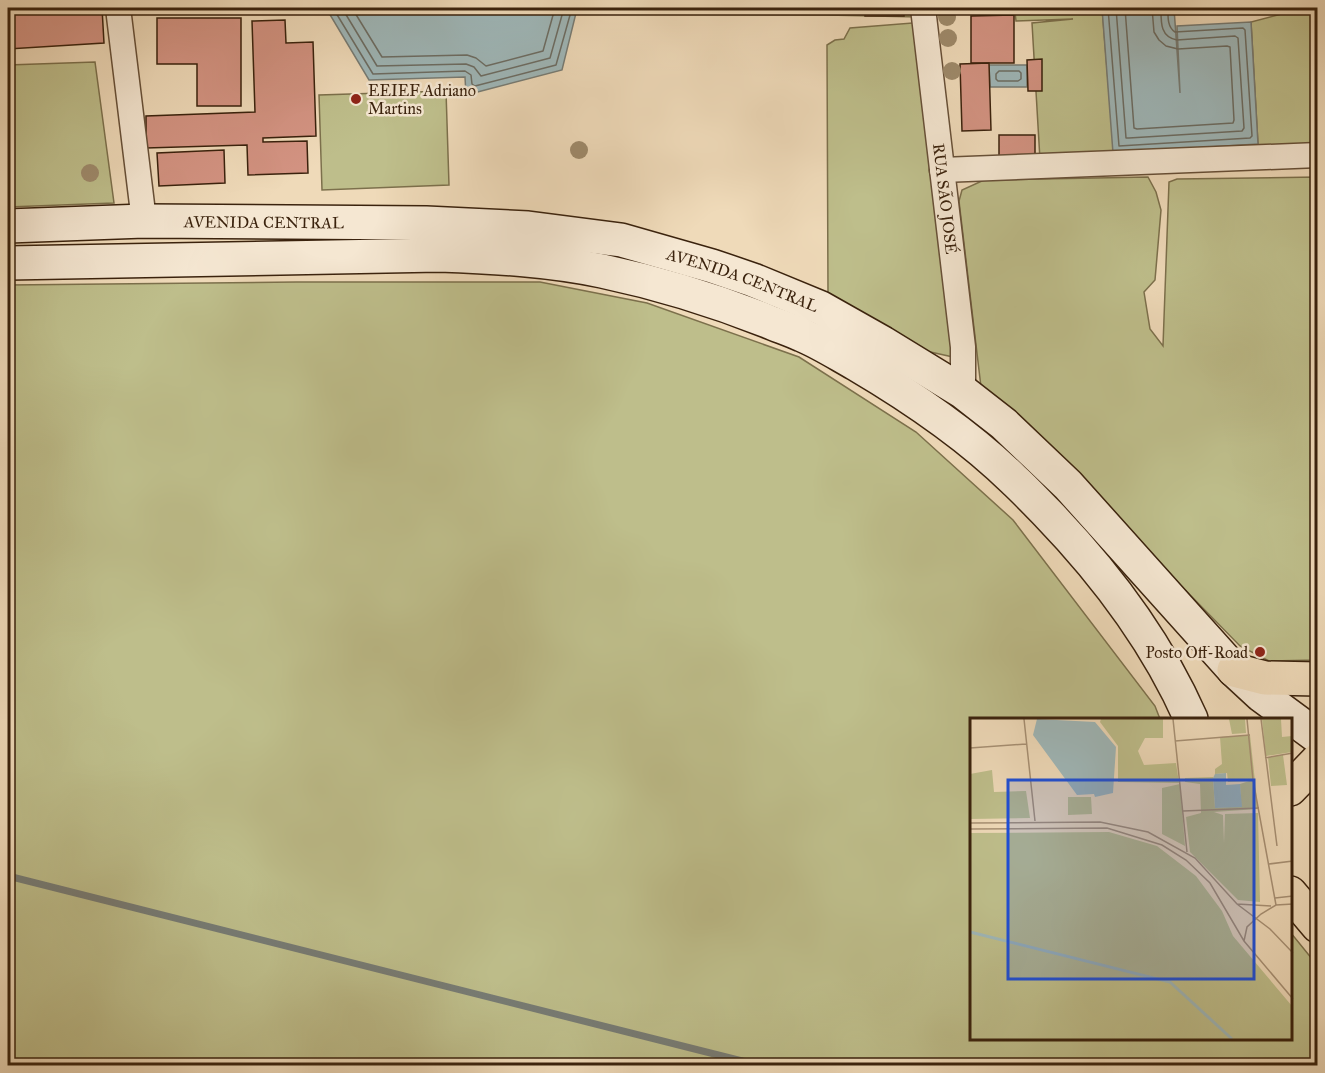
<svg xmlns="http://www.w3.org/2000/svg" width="1325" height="1073" font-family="'IM FELL Great Primer',serif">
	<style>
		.green { fill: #bebe8b; stroke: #7c704c; stroke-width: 1.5 }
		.water { fill: #9fb8ba; stroke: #777c75; stroke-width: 1.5 }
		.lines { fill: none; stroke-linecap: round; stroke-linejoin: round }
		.shore { stroke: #6c6d64; stroke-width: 1.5 }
		.stream { stroke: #777c75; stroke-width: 7 }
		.building { fill: #d39382; stroke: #3a220d; stroke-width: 1.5 }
		.minor-casing { stroke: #675038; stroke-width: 27 }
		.secondary-casing { stroke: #3a220d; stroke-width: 36 }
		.primary-casing { stroke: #3a220d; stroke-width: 36 }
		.minor { stroke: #f5e7d2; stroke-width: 24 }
		.secondary { stroke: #f5e7d2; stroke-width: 33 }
		.primary { stroke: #efdab9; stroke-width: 33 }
		.tree { fill: #9e8a6b }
		.poi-dot { fill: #8f2418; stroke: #f5e7d2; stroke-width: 2 }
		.labels { text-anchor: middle; stroke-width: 5; stroke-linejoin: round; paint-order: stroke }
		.poi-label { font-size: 16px; fill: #3a220d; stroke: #f5e7d2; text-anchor: start }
		.street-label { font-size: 16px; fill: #3a220d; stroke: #f5e7d2 }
		.inset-river { fill: none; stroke: #9fb8ba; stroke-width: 3 }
		.inset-road { fill: none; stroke: #a79074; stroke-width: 1.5 }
		.view { fill: #1d4ed8; fill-opacity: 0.15; stroke: #1d4ed8; stroke-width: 3 }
		.inset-edge { fill: none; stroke: #3a220d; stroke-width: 3 }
	</style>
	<rect width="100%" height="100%" fill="#efdab9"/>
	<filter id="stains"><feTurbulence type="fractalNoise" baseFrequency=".00333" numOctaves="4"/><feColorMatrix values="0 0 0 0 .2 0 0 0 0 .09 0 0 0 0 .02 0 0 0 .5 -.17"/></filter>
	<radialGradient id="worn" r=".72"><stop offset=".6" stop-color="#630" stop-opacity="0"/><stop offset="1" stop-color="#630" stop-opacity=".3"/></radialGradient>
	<g class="green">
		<path d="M592,8h323l4,9 -93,-2 -234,-1z"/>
		<path d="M954,8h148l12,145 144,-9 -7,-122 54,-14h12v153l-276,16 -9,-154 41,-4 -57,2 -1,-9 -61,2z"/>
		<path d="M925,22l28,335 -27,-6 -98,-58 -1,-248 8,-5 9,-1 6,-11z"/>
		<path d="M95,62l19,141 -106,4v-142z"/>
		<path d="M446,91l3,94 -127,5 -3,-95z"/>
		<path d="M1148,177l8,15 5,18 -6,70 -11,12 6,37 13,17 6,-164 8,-3 140,-2v483l-48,1 -29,-15 -94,-96 -165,-163 -22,-186 3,-11 22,-10z"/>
		<path d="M296,282h244l107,21 152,54 117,75 97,88 142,186 5,13h-189v319h319l1,-105 26,32v100h-1309v-780z"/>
	</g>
	<g class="water">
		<path d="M326,8h251v1l-15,61 -96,25 -1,-18 -96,3z"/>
		<path d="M1102,8h72l6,85 -3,-67 74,-4 7,122 -145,9z"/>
		<path d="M989,65h38v22h-37z"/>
	</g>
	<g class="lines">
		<g class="shore">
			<path d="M333,8l40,66 92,-3 6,4 1,9 3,2 81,-21 16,-57"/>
			<path d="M342,8l35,58 89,-2 8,3 7,9 69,-18 14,-50"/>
			<path d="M352,8l30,49 85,-2 9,3 10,8 57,-15 12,-43"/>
			<path d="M1108,8l11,138 131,-8 2,-2 -7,-106 -2,-2 -68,4c-8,-5 -7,-16 -7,-24"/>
			<path d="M1116,8l10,130h3l113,-7 2,-3 -6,-90 -3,-2 -58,4c-17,-3 -16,-18 -16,-32"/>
			<path d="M1125,8l9,120 3,1 96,-6 1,-3 -4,-73 -3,-1 -49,3 -12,-3 -7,-6 -5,-8 -2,-24"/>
			<path d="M999,71h20l2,2v6l-3,2h-20l-2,-2v-5z"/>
		</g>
		<path class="stream" d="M8,876l754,190"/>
	</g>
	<g class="building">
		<path d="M8,8h94l2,35 -96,6z"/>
		<rect x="865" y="8" width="39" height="8"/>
		<path d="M1014,15v48h-43v-47z"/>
		<path d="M157,18h84v88h-44v-42h-40z"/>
		<path d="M285,20l1,23 27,-1 3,94 -53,2v4l44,-1 1,32 -60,2 -1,-30 -101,3v-32l109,-4 -3,-91z"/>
		<path d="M1042,59v32h-14l-1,-31z"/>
		<path d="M989,63l2,67 -29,1 -2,-67z"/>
		<rect x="999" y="135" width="36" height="22"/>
		<path d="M224,150l1,33 -66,3 -2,-33z"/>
	</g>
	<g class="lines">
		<defs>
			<g id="minor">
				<path d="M118,8l26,213"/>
				<path id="s1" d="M923,8l40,339v45"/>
				<path d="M942,170l376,-15"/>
			</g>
			<g id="secondary">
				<path id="s2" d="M8,226l136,-5 282,2 102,5 93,12 91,26 41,14 68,28 62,35 80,49 41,32 64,61 166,185 27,25 57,42"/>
				<path d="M8,263l431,-8c55,2 110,5 163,16 57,12 112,29 165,50 12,5 24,9 35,14 19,8 36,19 54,29 56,33 111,70 158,116 11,10 22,22 33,33 58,60 110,129 144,206"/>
			</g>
			<g id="primary">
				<path d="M1234,670l31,8 53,1"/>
				<path d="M1290,789l28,-29"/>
				<path d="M1290,893l28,33"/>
			</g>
		</defs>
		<use href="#minor" class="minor-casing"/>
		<use href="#secondary" class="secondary-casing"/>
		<use href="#primary" class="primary-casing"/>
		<use href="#minor" class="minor"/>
		<use href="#secondary" class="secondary"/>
		<use href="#primary" class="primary"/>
	</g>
	<g class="tree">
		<circle cx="947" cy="17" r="9"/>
		<circle cx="948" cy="38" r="9"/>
		<circle cx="952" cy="71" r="9"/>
		<circle cx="579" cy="150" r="9"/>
		<circle cx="90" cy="173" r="9"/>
	</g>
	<g class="poi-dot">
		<circle cx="356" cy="99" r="6"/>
		<circle cx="1260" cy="652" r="6"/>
	</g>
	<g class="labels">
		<g class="poi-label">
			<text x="368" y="96">EEIEF Adriano<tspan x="368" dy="18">Martins</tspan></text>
			<text x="1248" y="658" text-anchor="end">Posto Off-Road</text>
		</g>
		<g class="street-label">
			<text dy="6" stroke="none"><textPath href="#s1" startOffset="192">RUA SÃO JOSÉ</textPath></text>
			<text dy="6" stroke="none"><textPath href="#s2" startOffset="256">AVENIDA CENTRAL</textPath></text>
			<text dy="6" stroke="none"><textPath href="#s2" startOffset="742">AVENIDA CENTRAL</textPath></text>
		</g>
	</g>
	<g transform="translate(970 718)">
		<rect width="322" height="322" fill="#efdab9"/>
		<path d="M131,1h62v19h-18l-7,13 6,14 32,-2 3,20 -61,-1v-36l-18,-24zM259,1h16l1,14 -14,1zM292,1h19l1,18 10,-1v16l-26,4zM280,17l8,74 -44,3 9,3 1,28 1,-29 33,-1 2,89 -22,-2 -48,-48 -4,-35 15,-4 -1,-29 -15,-2v-4l28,-1 2,31 26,-2 -1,-22 9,-3 -21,1 -1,-9 -12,1v-5l7,-5 -2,-27zM313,37l4,30 -16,1 -3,-29zM22,52l2,22 32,-1 4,27 -60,1v-45zM210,66l5,62 -23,-12v-46zM98,79h23l1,17 -24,1zM139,114l48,14 39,30 26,35 11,25 59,70v33h-322v-206z" fill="#bebe8b"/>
		<path d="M67,1l58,3 21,25 -3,46 -18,4 -1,-3 -17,1 -44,-60zM256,55v12l14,-1 2,23 -27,1 -2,-30 2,-4z" fill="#9fb8ba"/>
		<path class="inset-river" d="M0,214l200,50 62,57"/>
		<path class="inset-road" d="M54,1l11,102M203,1l14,133M277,1l6,61 23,125M291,1l16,127M205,23l75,-6M0,30l56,-4M295,40l28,-5M213,93l76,-3M0,105l130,-1 48,10 47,26 42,46 33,25 23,24M0,111l137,-1 55,17 24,15 24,23 34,58 49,58M299,146l24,-3M305,180l18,-2M267,186l34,2M274,223l3,-14 14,-13 15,-9 17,-1"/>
		<path class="view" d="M38,62h246v199h-246z"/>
		<rect width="322" height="322" class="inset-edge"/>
	</g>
	<rect width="1325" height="1073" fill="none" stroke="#efdab9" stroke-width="30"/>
	<rect x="9" y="9" width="1307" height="1055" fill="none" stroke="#3a220d" stroke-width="3"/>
	<rect x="15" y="15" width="1295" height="1043" fill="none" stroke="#3a220d" stroke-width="1.5"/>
	<rect width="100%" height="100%" filter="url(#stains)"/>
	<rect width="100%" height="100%" fill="url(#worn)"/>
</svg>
